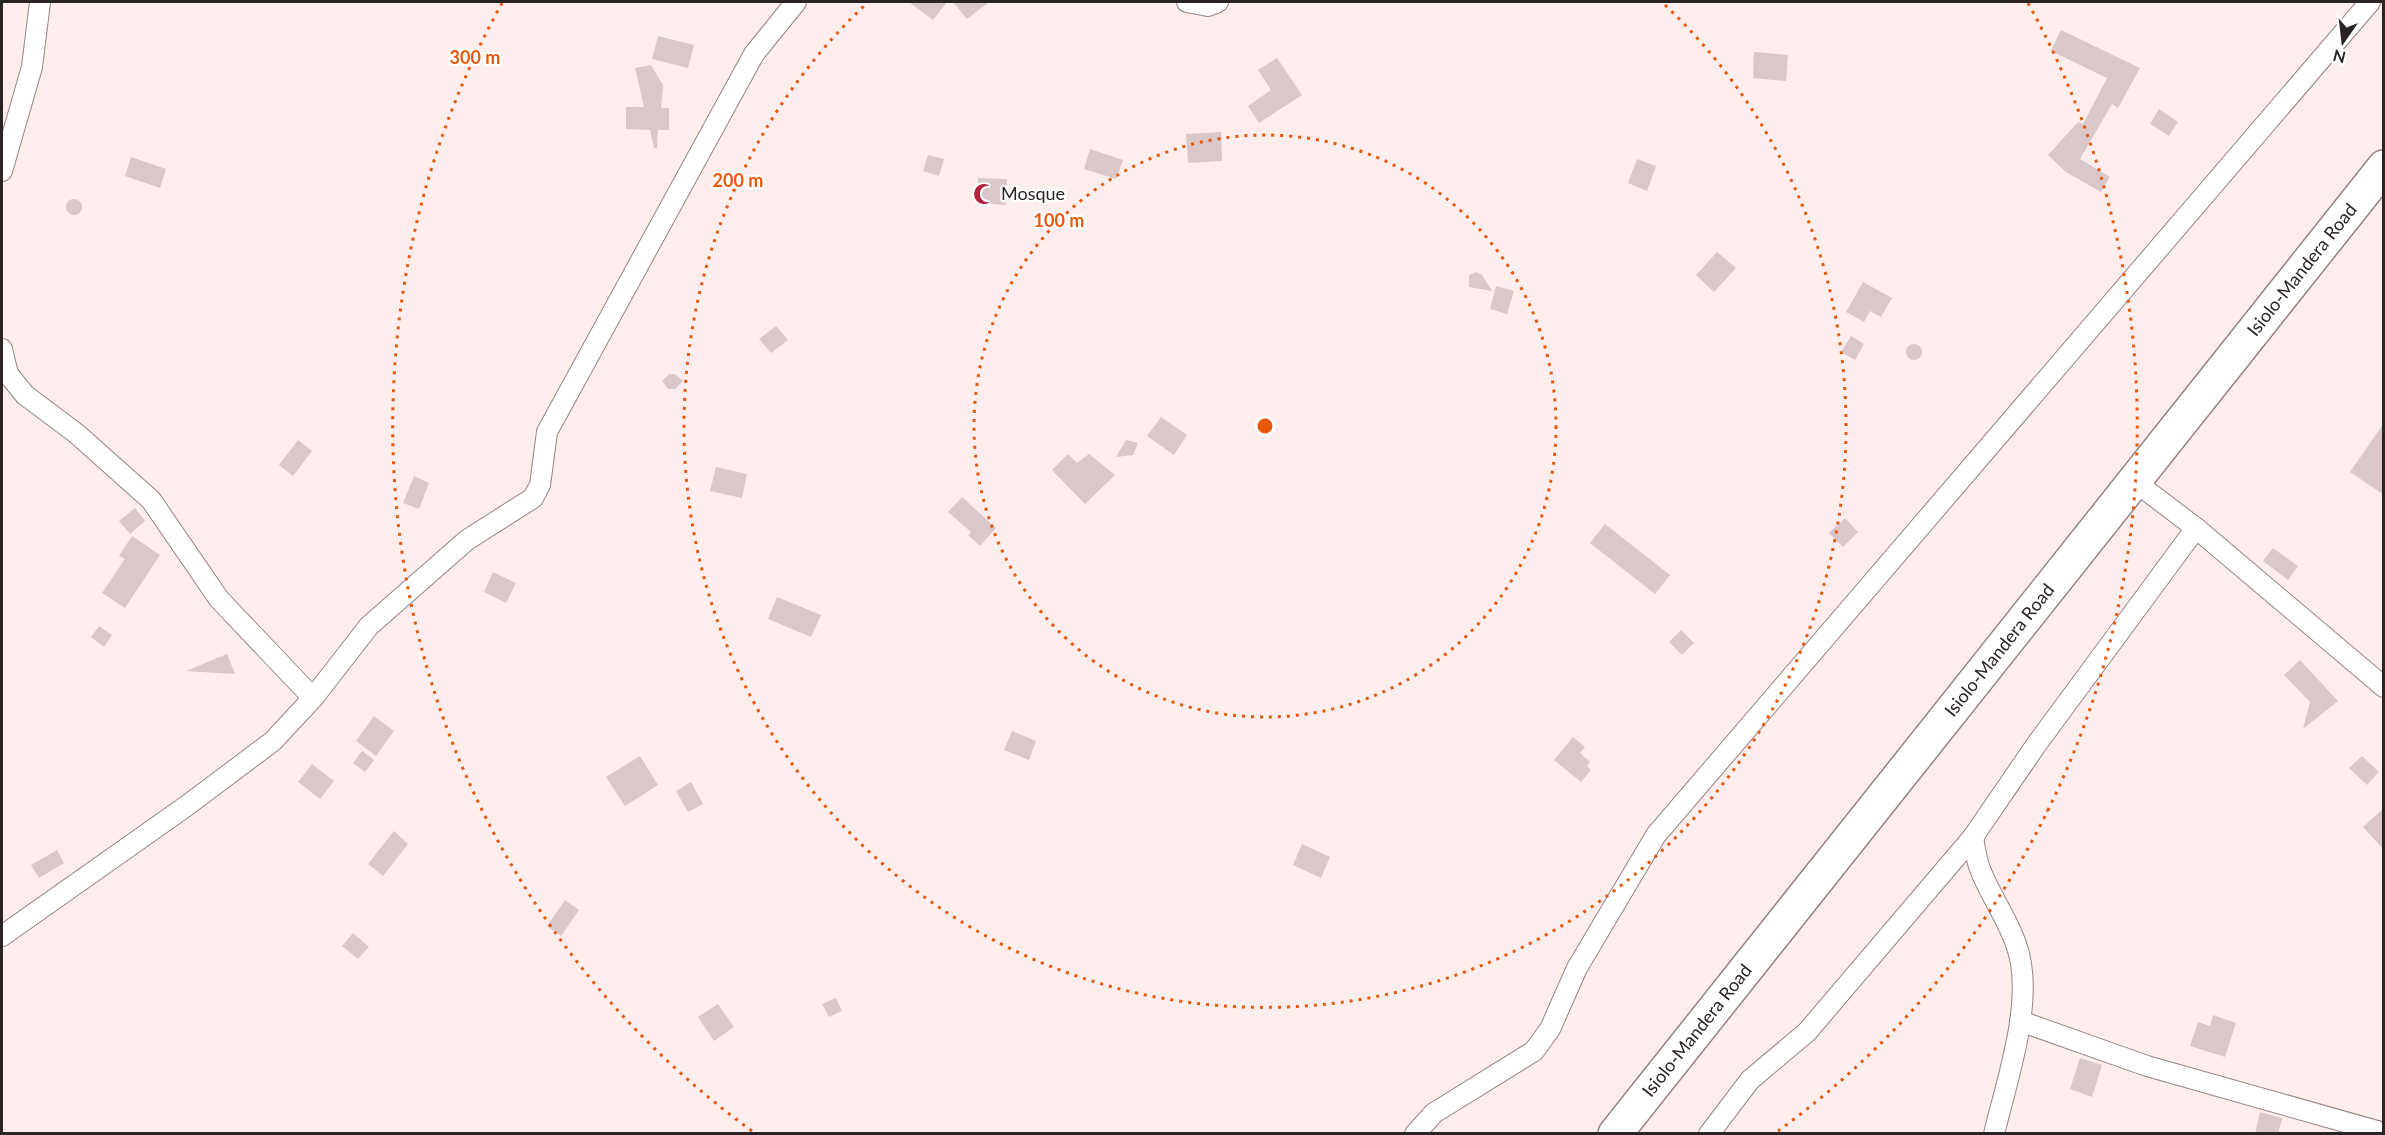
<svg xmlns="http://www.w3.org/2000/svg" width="2385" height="1135" font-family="Lato,sans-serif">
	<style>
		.building { fill: #dac7c7 }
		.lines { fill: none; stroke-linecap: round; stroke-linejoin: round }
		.street-casing { stroke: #968484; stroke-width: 22 }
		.highway-casing { stroke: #968484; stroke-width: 36 }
		.street { stroke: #fff; stroke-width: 20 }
		.highway { stroke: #fff; stroke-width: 33 }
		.ring { fill: none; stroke: #e8590c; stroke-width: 3; stroke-dasharray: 3 6 }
		.labels { text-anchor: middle; stroke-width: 4.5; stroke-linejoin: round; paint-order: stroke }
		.poi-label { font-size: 18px; fill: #2b2424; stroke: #fff; text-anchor: start }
		.street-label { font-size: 18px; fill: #2b2424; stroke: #fff }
		.centre { fill: #e8590c; stroke: #fff; stroke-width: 3 }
		.ring-label { font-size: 18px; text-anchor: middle; font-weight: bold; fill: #e8590c; stroke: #fff; stroke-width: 4.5; stroke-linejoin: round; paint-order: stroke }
	</style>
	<rect width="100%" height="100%" fill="#fdeded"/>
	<g class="building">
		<path d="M909,2h38l-14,18z"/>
		<path d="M953,2h36l-22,17z"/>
		<path d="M2061,30l79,38 -22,40 -6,-4 -32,55 30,18 -9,15 -35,-20 -18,-17 30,-33 5,2 24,-46 -56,-27z"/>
		<path d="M658,36l36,9 -6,23 -36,-9z"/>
		<path d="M1754,52l34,3 -2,26 -33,-3z"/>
		<path d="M1277,58l25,37 -43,28 -11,-17 23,-16 -13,-20z"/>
		<path d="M651,65l12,20 -2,23h8v22h-11l-1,18h-3l-4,-18 -24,-1v-22h18l-9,-39z"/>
		<path d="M2159,109l19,13 -9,14 -19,-12z"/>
		<path d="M1221,132l1,29 -34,2 -2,-29z"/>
		<path d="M1090,149l33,11 -7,19 -32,-10z"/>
		<path d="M928,155l16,4 -5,17 -16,-5z"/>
		<path d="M131,157l35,12 -6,19 -35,-12z"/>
		<path d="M1637,159l19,7 -9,25 -19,-8z"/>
		<path d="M978,178l29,1 -1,26 -29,-2z"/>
		<circle cx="74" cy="207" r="8"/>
		<path d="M1717,252l19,16 -22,24 -18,-17z"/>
		<path d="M1476,272l6,3 10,16 -23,-4v-12z"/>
		<path d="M1863,282l29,16 -11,19 -11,-6 -6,11 -18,-10z"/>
		<path d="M1496,286l18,5 -7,23 -17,-5z"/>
		<path d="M776,326l12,14 -17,13 -12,-14z"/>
		<path d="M1851,336l13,8 -9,16 -14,-8z"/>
		<circle cx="1914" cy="352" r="8"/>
		<path d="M669,374h6l8,7 -8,8h-7l-6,-8z"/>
		<path d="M1161,417l26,18 -13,20 -27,-19z"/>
		<path d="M2384,423v72l-34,-23z"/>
		<path d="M298,440l14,11 -19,25 -14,-11z"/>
		<path d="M1126,440l12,3 -5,12 -17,2z"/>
		<path d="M1068,454l9,9 12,-9 26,21 -30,29 -33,-34z"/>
		<path d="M716,467l31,7 -5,24 -32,-7z"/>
		<path d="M414,476l15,7 -10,26 -16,-6z"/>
		<path d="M962,497l34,31 -16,18 -12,-11 3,-3 -23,-20z"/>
		<path d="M135,508l10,13 -15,13 -11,-13z"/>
		<path d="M1845,518l13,14 -15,15 -14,-14z"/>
		<path d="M1605,524l65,51 -15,19 -65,-51z"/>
		<path d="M132,536l28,19 -35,53 -23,-15 23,-34 -6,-3z"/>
		<path d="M2273,548l25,18 -10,14 -25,-19z"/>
		<path d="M493,572l23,11 -10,20 -22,-11z"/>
		<path d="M777,597l44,18 -10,22 -43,-18z"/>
		<path d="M99,626l13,9 -8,12 -13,-10z"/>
		<path d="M1681,630l13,13 -12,12 -13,-13z"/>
		<path d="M227,654l8,20 -49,-3z"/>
		<path d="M2300,660l38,41 -35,28 7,-27 -26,-27z"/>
		<path d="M374,716l20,15 -18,25 -20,-15z"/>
		<path d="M1012,731l24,10 -7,19 -25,-10z"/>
		<path d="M1573,737l12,10 -5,6 10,9 -3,4 4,4 -10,12 -27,-22z"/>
		<path d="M362,751l12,9 -9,12 -12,-9z"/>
		<path d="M640,756l18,29 -33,21 -19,-29z"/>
		<path d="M2362,756l17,16 -12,13 -18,-17z"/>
		<path d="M312,764l22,17 -14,18 -22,-17z"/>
		<path d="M691,782l12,22 -15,8 -12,-21z"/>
		<path d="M2384,808v42l-21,-23z"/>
		<path d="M394,831l14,13 -25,32 -15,-12z"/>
		<path d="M1302,844l28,13 -9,21 -28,-13z"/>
		<path d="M57,850l7,13 -25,15 -8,-13z"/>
		<path d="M565,900l14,10 -18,26 -14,-10z"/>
		<path d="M353,933l16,14 -11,12 -16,-13z"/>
		<path d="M836,998l6,13 -13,6 -7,-13z"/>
		<path d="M718,1004l16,23 -20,14 -16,-24z"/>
		<path d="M2213,1015l23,8 -11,34 -35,-11 8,-24 12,4z"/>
		<path d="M2080,1058l22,7 -10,32 -22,-8z"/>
		<path d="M2260,1112l22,6 -4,16h-23z"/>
	</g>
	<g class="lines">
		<defs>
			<g id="street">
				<path d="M1187,2l21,4 10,-4"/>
				<path d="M2,171l30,-104 8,-65"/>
				<path d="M2,349l6,25 17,21 52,39 74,66 68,99 94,99"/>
				<path d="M2134,481l62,47 188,159"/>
				<path d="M1973,837c2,11 3,22 7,32 10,26 27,49 36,75 20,54 -9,135 -22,190"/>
				<path d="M2,936l183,-129 88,-66 40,-43 56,-72 98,-86 66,-42 7,-13 7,-53 207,-378 42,-52"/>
				<path d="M2020,1021l127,45 237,67"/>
				<path d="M1415,1134l19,-21 100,-62 16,-22 27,-61 79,-133 714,-833"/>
				<path d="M1709,1134l41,-54 57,-48 166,-195 63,-92 160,-217"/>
			</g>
			<g id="highway">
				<path id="s1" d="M1615,1134l769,-967"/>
			</g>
		</defs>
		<use href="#street" class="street-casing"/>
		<use href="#highway" class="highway-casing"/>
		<use href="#street" class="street"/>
		<use href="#highway" class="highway"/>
	</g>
	<g class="ring">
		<circle cx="1265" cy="426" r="291"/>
		<path d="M1665 5A581 581 0 1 1 865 5"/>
		<path d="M752 1131A872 872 0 0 1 502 3M2028 3A872 872 0 0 1 1778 1131"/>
	</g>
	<defs>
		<symbol id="mosque-bare" viewBox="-9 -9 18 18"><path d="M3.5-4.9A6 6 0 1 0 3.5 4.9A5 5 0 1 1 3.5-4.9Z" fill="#b4213a" stroke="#fff" stroke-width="2.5" paint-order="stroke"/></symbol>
	</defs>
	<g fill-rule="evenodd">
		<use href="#mosque-bare" x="969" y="179" width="30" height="30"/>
	</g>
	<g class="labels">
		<g class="poi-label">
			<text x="1001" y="200">Mosque</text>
		</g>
		<g class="street-label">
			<text dy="6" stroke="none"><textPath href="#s1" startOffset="1104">Isiolo-Mandera Road</textPath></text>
			<text dy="6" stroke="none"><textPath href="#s1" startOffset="618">Isiolo-Mandera Road</textPath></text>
			<text dy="6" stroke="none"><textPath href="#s1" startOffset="132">Isiolo-Mandera Road</textPath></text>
		</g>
	</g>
	<circle cx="1265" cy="426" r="9" class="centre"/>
	<g class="ring-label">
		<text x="475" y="64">300 m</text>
		<text x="738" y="187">200 m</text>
		<text x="1059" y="227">100 m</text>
	</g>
	<rect width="2385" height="1135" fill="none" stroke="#2b2424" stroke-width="6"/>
	<g transform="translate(2343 42) rotate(194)" stroke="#ffffff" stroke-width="4.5" paint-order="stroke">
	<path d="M0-4.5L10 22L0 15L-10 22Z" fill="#2b2424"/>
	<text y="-9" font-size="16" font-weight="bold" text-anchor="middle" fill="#2b2424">N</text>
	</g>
</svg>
